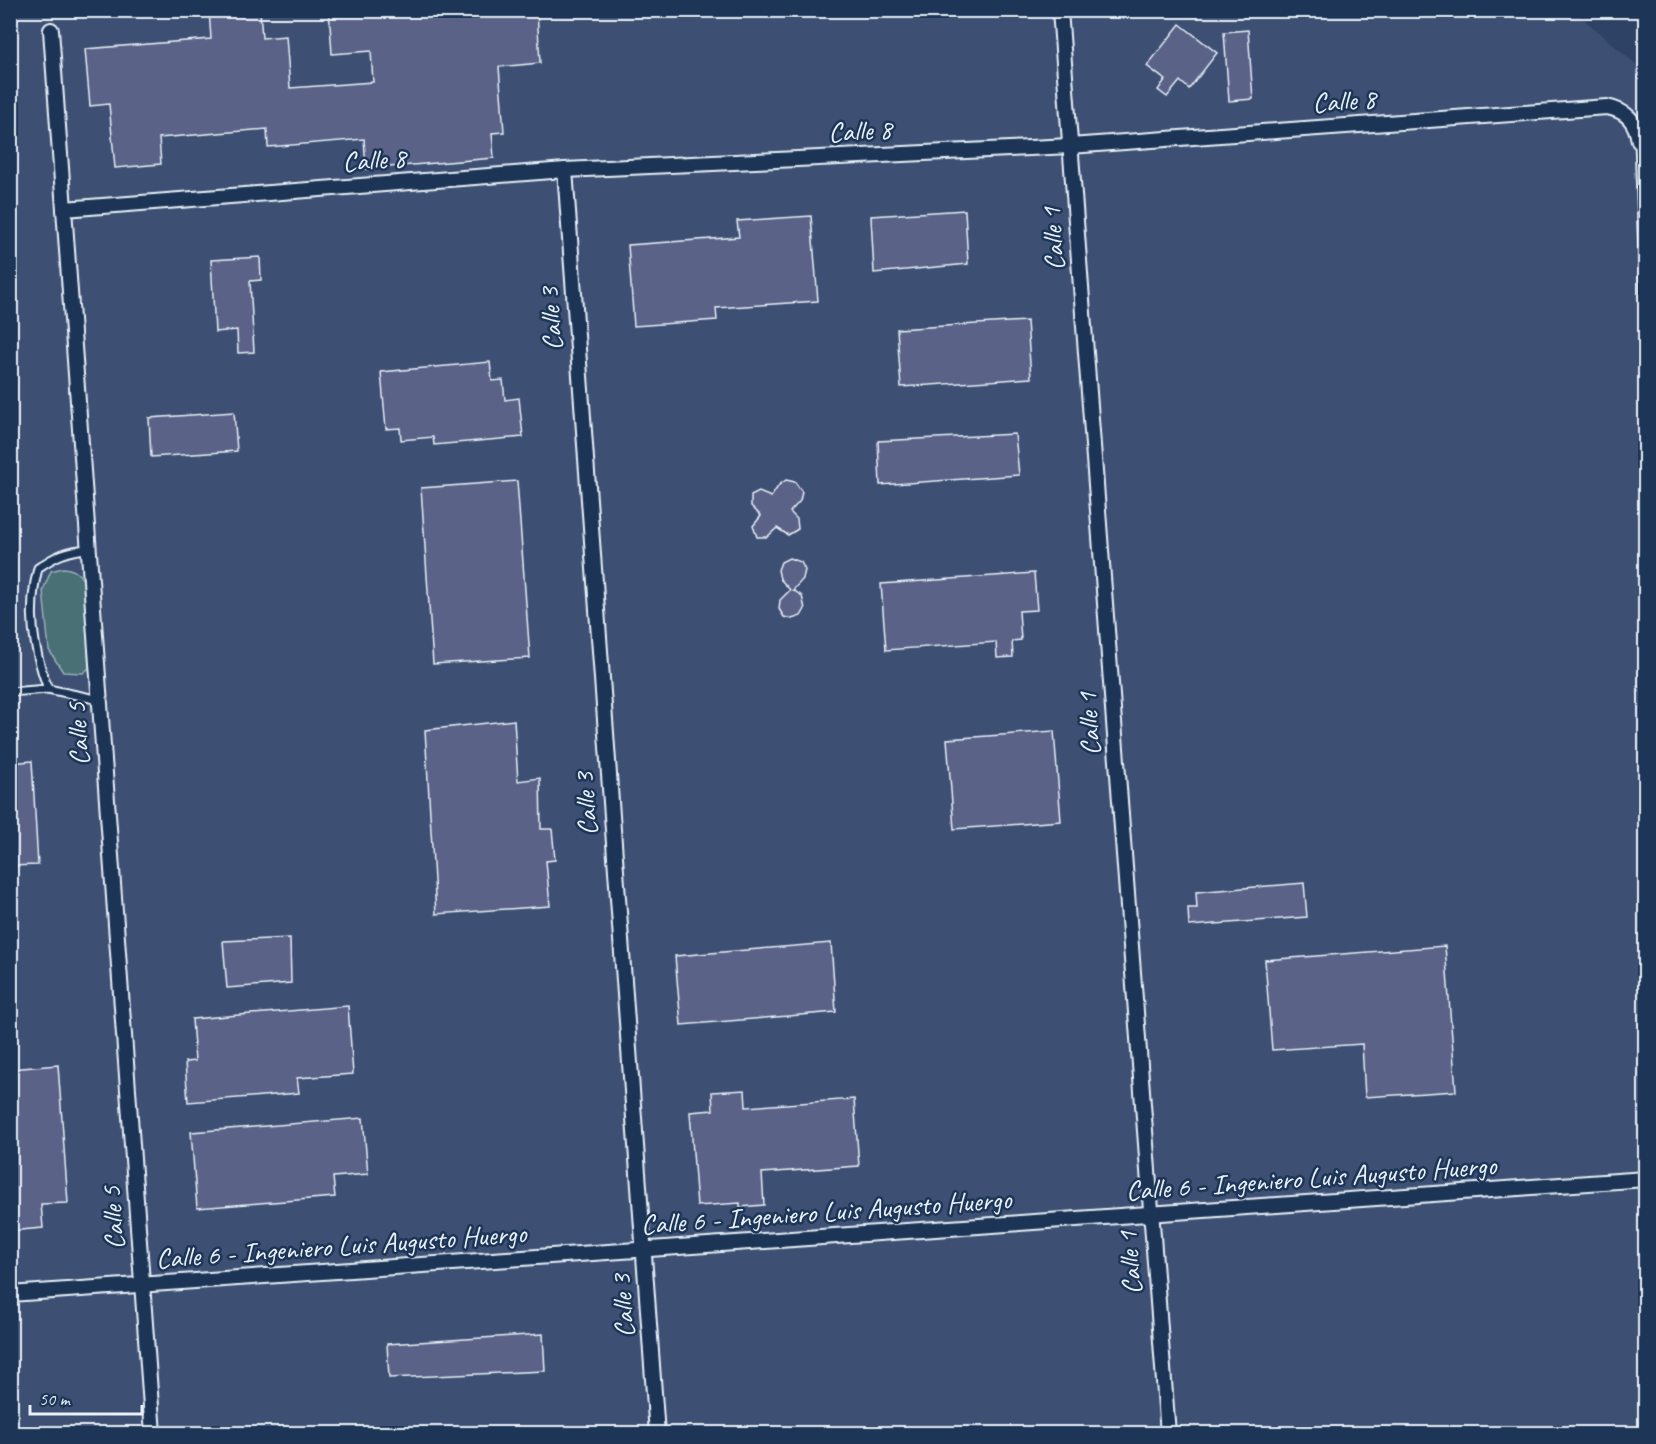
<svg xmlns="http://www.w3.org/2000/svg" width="1656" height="1444" font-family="Caveat,sans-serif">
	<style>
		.built { fill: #3e4f73 }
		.green { fill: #487075; stroke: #98b0b6; stroke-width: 1.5 }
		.building { fill: #5a6288; stroke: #e8f1f8; stroke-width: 1.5 }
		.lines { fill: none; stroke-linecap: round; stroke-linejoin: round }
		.lane-casing { stroke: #e8f1f8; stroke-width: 11 }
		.street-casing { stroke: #e8f1f8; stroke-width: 18 }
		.lane { stroke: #1d3557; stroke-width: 7 }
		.street { stroke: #1d3557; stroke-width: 14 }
		.labels { text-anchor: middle; stroke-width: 5; stroke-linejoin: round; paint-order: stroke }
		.street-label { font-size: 28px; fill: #e8f1f8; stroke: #1d3557 }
	</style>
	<rect width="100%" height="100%" fill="#2e4265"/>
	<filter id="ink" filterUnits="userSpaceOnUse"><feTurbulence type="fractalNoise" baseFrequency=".0167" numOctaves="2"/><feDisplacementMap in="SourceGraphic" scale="12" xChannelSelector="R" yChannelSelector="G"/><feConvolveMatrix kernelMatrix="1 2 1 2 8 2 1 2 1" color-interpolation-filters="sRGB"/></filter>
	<g filter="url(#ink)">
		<path class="built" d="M1573,10l72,62v1361h-1634l-1,-1422z"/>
		<path class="green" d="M63,568c12,1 18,6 22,17l4,83 -6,5 -20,-1 -14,-22 -6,-60 8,-19z"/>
		<g class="building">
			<path d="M209,10h51l2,28 24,-2 4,52 83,-6 -2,-31 -39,3 -3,-44h208l3,53 -41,4 5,65 -12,1 2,25 -128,11 -2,-30 -96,8 -1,-18 -108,9 2,26 -46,4 -6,-64 -19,2 -5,-57 126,-10z"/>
			<path d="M1180,24l37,29 -28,36 -9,-8 -13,16 -9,-7 7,-10 -18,-14z"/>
			<path d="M1248,30l5,69 -24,2 -5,-69z"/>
			<path d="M965,210l3,54 -94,9 -3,-57z"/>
			<path d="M811,216l7,85 -102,7 1,12 -83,6 -6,-81 111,-8 -2,-16z"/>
			<path d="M260,257l1,23 -11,1 4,71 -16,1 -1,-23 -22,2 -4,-72z"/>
			<path d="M1027,321l4,57 -130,9 -4,-58z"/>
			<path d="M490,362l2,19 11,-1 2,20 14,-2 4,39 -89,8 -1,-8 -32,3 -1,-12 -14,1 -5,-57z"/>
			<path d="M234,412l3,39 -86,6 -2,-39z"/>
			<path d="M1015,434l4,41 -139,10 -2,-44z"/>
			<path d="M786,480l9,2 7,10 -2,9 -10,11 7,7 1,10 -10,6 -11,-7 -10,9h-10l-4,-11 8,-10 -10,-10v-10l8,-4 12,5 8,-12z"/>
			<path d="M517,481l13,177 -97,6 -12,-176z"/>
			<path d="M789,558l12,4 4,8 -2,9 -10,11 9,6 3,13 -4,7 -9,3 -8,-2 -5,-8 1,-9 10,-10 -10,-11 -2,-9 3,-8z"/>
			<path d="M1034,573l3,37 -18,1 2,29 -9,1 1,16 -16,1 -1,-16 -110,8 -5,-66z"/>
			<path d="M514,720l4,61 22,-3 1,51h11l3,31 -9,1 4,45 -114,8 -11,-184z"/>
			<path d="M1054,731l7,90 -107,8 -7,-90z"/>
			<path d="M32,761l6,104 -28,1v-103z"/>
			<path d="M1304,883l3,34 -118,9 -1,-18h9l-1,-16z"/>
			<path d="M290,938l1,45 -64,5 -4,-47z"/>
			<path d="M831,943l5,69 -155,13 -6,-69z"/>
			<path d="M1445,946l11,145 -91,6 -3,-53 -90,6 -7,-90z"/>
			<path d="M348,1006l5,68 -56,4 2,15 -111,9 -3,-40 10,-1 -3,-42z"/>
			<path d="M58,1065l10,138 -27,1 2,24 -33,3v-162z"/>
			<path d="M745,1090l1,17 108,-8 5,67 -97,7 2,32 -24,2v-4l-43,3 -7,-94 23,-2 -1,-18z"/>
			<path d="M363,1118l5,56 -35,3 2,20 -138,11 -6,-76z"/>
			<path d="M543,1334l2,37 -156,7 -2,-34z"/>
		</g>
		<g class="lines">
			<defs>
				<g id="lane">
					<path d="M1639,141l7,196"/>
					<path d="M48,689c-15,-40 -21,-79 -10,-121 17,-12 30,-18 51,-19"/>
					<path d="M10,692l38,-3 52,11"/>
				</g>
				<g id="street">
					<path d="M1060,10l108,1424"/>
					<path d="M51,30l102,1404"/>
					<path d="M565,170l92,1264"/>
					<path d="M64,209l501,-39 505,-24 537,-39c20,4 29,14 32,34"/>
					<path d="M10,1294l1636,-115"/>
				</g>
			</defs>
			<use href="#lane" class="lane-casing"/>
			<use href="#street" class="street-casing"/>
			<use href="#lane" class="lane"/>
			<use href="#street" class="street"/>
		</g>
	</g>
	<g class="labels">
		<g class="street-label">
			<text transform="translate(1344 100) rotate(-4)" y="10">Calle 8</text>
			<text transform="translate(860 130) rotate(-3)" y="10">Calle 8</text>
			<text transform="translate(374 159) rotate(-4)" y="10">Calle 8</text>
			<text transform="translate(1052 239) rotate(-94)" y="10">Calle 1</text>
			<text transform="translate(550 319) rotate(-94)" y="10">Calle 3</text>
			<text transform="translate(1088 724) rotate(-94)" y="10">Calle 1</text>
			<text transform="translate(77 734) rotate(-94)" y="10">Calle 5</text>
			<text transform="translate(585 804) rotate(-94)" y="10">Calle 3</text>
			<text transform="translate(1311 1177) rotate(-4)" y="10">Calle 6 - Ingeniero Luis Augusto Huergo</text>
			<text transform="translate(826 1211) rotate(-4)" y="10">Calle 6 - Ingeniero Luis Augusto Huergo</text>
			<text transform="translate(112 1218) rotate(-94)" y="10">Calle 5</text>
			<text transform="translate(341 1245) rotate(-4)" y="10">Calle 6 - Ingeniero Luis Augusto Huergo</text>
			<text transform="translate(1129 1263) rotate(-95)" y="10">Calle 1</text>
			<text transform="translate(622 1306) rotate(-94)" y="10">Calle 3</text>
		</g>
	</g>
	<rect width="1656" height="1444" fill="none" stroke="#1d3557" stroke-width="36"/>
	<rect x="18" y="18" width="1620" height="1408" fill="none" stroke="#e8f1f8" stroke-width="2" filter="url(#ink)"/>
	<path d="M30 1405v9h112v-9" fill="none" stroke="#e8f1f8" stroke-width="3"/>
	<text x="39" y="1405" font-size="18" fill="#e8f1f8" stroke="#1d3557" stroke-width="4.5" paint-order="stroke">50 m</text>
</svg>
